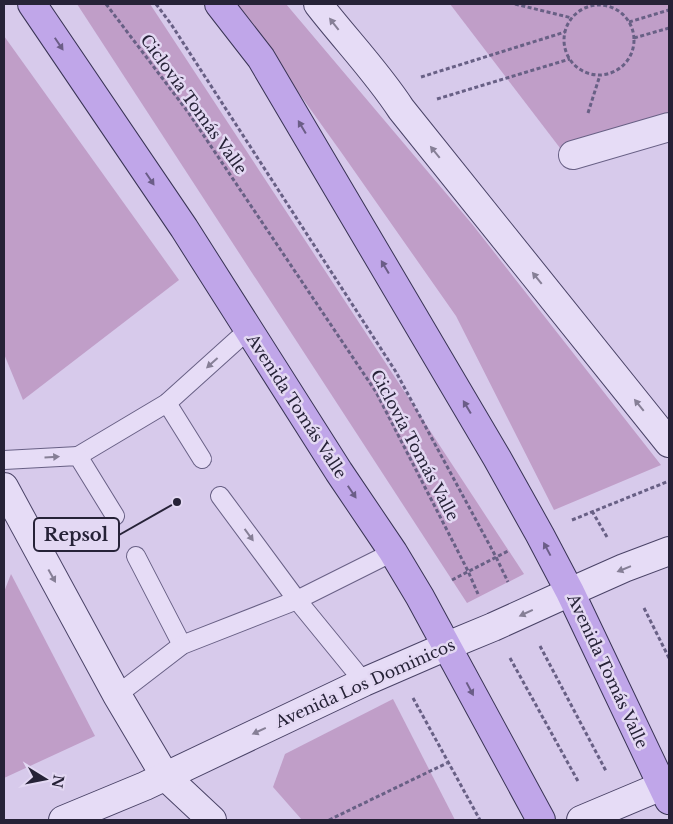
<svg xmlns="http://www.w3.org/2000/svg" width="673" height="824" font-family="'Libre Baskerville',serif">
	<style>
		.green { fill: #c09ec8 }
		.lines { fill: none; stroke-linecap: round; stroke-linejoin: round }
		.lane-casing { stroke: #686085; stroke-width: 20 }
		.street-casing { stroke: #686085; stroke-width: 30 }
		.secondary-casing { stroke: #4a4367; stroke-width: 30 }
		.primary-casing { stroke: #383354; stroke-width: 30 }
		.path { stroke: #686085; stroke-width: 3; stroke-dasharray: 4 2.5; stroke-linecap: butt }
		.lane { stroke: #e6dcf6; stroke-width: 18 }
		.street { stroke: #e6dcf6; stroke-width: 28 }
		.secondary { stroke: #e6dcf6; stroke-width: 28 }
		.primary { stroke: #c0a6e9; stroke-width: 28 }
		.oneway { fill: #867f96 }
		.oneway2 { fill: #6b5d87 }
		.labels { text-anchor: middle; stroke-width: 5; stroke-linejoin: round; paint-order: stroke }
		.street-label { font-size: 16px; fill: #262237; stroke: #e3d8f3 }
		.leader { fill: none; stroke: #262237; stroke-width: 2 }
		.callout-dot { fill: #262237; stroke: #e3d8f3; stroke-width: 2 }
		.callout { fill: #e3d8f3; stroke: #262237; stroke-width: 2 }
		.callout-label { font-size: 18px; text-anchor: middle; font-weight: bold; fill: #262237 }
	</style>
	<rect width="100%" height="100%" fill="#d7caeb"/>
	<g class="green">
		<path d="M77,4h73l374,570 -57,29z"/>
		<path d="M235,4h51l186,220 189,241 -107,45 -98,-194 -115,-164z"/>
		<path d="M450,4h219v112l-109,32z"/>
		<path d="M4,36l175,244 -156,120 -19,-46z"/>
		<path d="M11,574l84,162 -91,42v-186z"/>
		<path d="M393,699l62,121h-153l-29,-33 12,-33z"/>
	</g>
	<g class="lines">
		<defs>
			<g id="lane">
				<path d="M167,403l35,56"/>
				<path d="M78,456l89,-53 81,-73"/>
				<path d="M4,460l74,-4 37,60"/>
				<path d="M220,496l77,104 67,82"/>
				<path d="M136,556l46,89"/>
				<path d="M117,695l65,-50 115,-45 96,-48"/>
			</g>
			<path id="street" d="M573,155l96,-28"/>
			<g id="secondary">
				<path d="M318,4c27,35 59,68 83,105l268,334"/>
				<path d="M4,487l113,208 48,81 47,44"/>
				<path d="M63,820l82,-34 219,-104 83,-36 46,-19 77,-35 54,-24 45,-17"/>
				<path d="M581,820l88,-37"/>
			</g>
			<g id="primary">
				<path d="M32,4l152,224 155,244 54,80 27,45 121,223"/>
				<path d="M219,4l42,54 236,400 43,77 30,57 99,208"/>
			</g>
		</defs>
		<use href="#lane" class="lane-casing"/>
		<use href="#street" class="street-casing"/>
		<use href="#secondary" class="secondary-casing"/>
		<use href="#primary" class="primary-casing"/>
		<g class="path">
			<path d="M106,4l82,108 188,280 92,179 10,23"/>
			<path d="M156,4l15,20 225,348 100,185 12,25"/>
			<path d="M515,4l57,14"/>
			<circle cx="599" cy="40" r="35"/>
			<path d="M629,22l40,-12"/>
			<path d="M634,38l35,-10"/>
			<path d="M421,77l144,-45"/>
			<path d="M437,99l133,-40"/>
			<path d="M588,113l12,-38"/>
			<path d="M592,511l15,26"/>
			<path d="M572,520l97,-39"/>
			<path d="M452,580l56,-29"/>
			<path d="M644,608l25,50"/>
			<path d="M540,646l66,125"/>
			<path d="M510,658l69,125"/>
			<path d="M413,698l67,122"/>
			<path d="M329,820l118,-57"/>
		</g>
		<use href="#lane" class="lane"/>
		<use href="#street" class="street"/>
		<use href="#secondary" class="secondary"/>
		<use href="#primary" class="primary"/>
	</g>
	<defs><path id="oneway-solid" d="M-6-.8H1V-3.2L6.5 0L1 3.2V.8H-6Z" transform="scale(1.25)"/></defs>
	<g class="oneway">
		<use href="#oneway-solid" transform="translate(334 24) rotate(-128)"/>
		<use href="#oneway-solid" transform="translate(435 152) rotate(-129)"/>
		<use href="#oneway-solid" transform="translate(537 278) rotate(-129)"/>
		<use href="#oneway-solid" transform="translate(212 363) rotate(138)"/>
		<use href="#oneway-solid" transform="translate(639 405) rotate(-129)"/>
		<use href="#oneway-solid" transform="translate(52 457) rotate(-4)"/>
		<use href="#oneway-solid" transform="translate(249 535) rotate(54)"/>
		<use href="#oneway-solid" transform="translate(624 569) rotate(158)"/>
		<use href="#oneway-solid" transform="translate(52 576) rotate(61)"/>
		<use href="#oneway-solid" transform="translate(526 613) rotate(155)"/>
		<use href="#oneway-solid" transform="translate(259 731) rotate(155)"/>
	</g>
	<g class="oneway2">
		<use href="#oneway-solid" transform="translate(59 44) rotate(56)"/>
		<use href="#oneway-solid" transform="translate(302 127) rotate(-121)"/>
		<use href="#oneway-solid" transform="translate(150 179) rotate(56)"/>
		<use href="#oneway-solid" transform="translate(385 267) rotate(-121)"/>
		<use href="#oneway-solid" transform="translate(467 407) rotate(-121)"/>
		<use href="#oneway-solid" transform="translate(352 492) rotate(56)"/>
		<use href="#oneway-solid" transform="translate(547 549) rotate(-118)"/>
		<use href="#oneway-solid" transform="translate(470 689) rotate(62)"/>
	</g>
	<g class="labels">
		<g class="street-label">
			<text transform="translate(194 104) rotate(54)" y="6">Ciclovía Tomás Valle</text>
			<text transform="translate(297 406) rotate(57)" y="6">Avenida Tomás Valle</text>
			<text transform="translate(415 445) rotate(62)" y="6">Ciclovía Tomás Valle</text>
			<text transform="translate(608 671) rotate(65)" y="6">Avenida Tomás Valle</text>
			<text transform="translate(365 683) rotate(-24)" y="6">Avenida Los Dominicos</text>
		</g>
	</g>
	<path class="leader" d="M177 502L119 535"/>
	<circle class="callout-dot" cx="177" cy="502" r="5"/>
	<rect class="callout" x="34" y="518" width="85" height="33" rx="5"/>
	<g class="callout-label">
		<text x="76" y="541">Repsol</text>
	</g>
	<rect width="673" height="824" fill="none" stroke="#262237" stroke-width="10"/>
	<g transform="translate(45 779) rotate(100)" stroke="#e3d8f3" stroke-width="4" paint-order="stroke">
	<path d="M0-4L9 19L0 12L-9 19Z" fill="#262237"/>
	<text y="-8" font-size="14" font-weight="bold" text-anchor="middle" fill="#262237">N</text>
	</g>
</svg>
